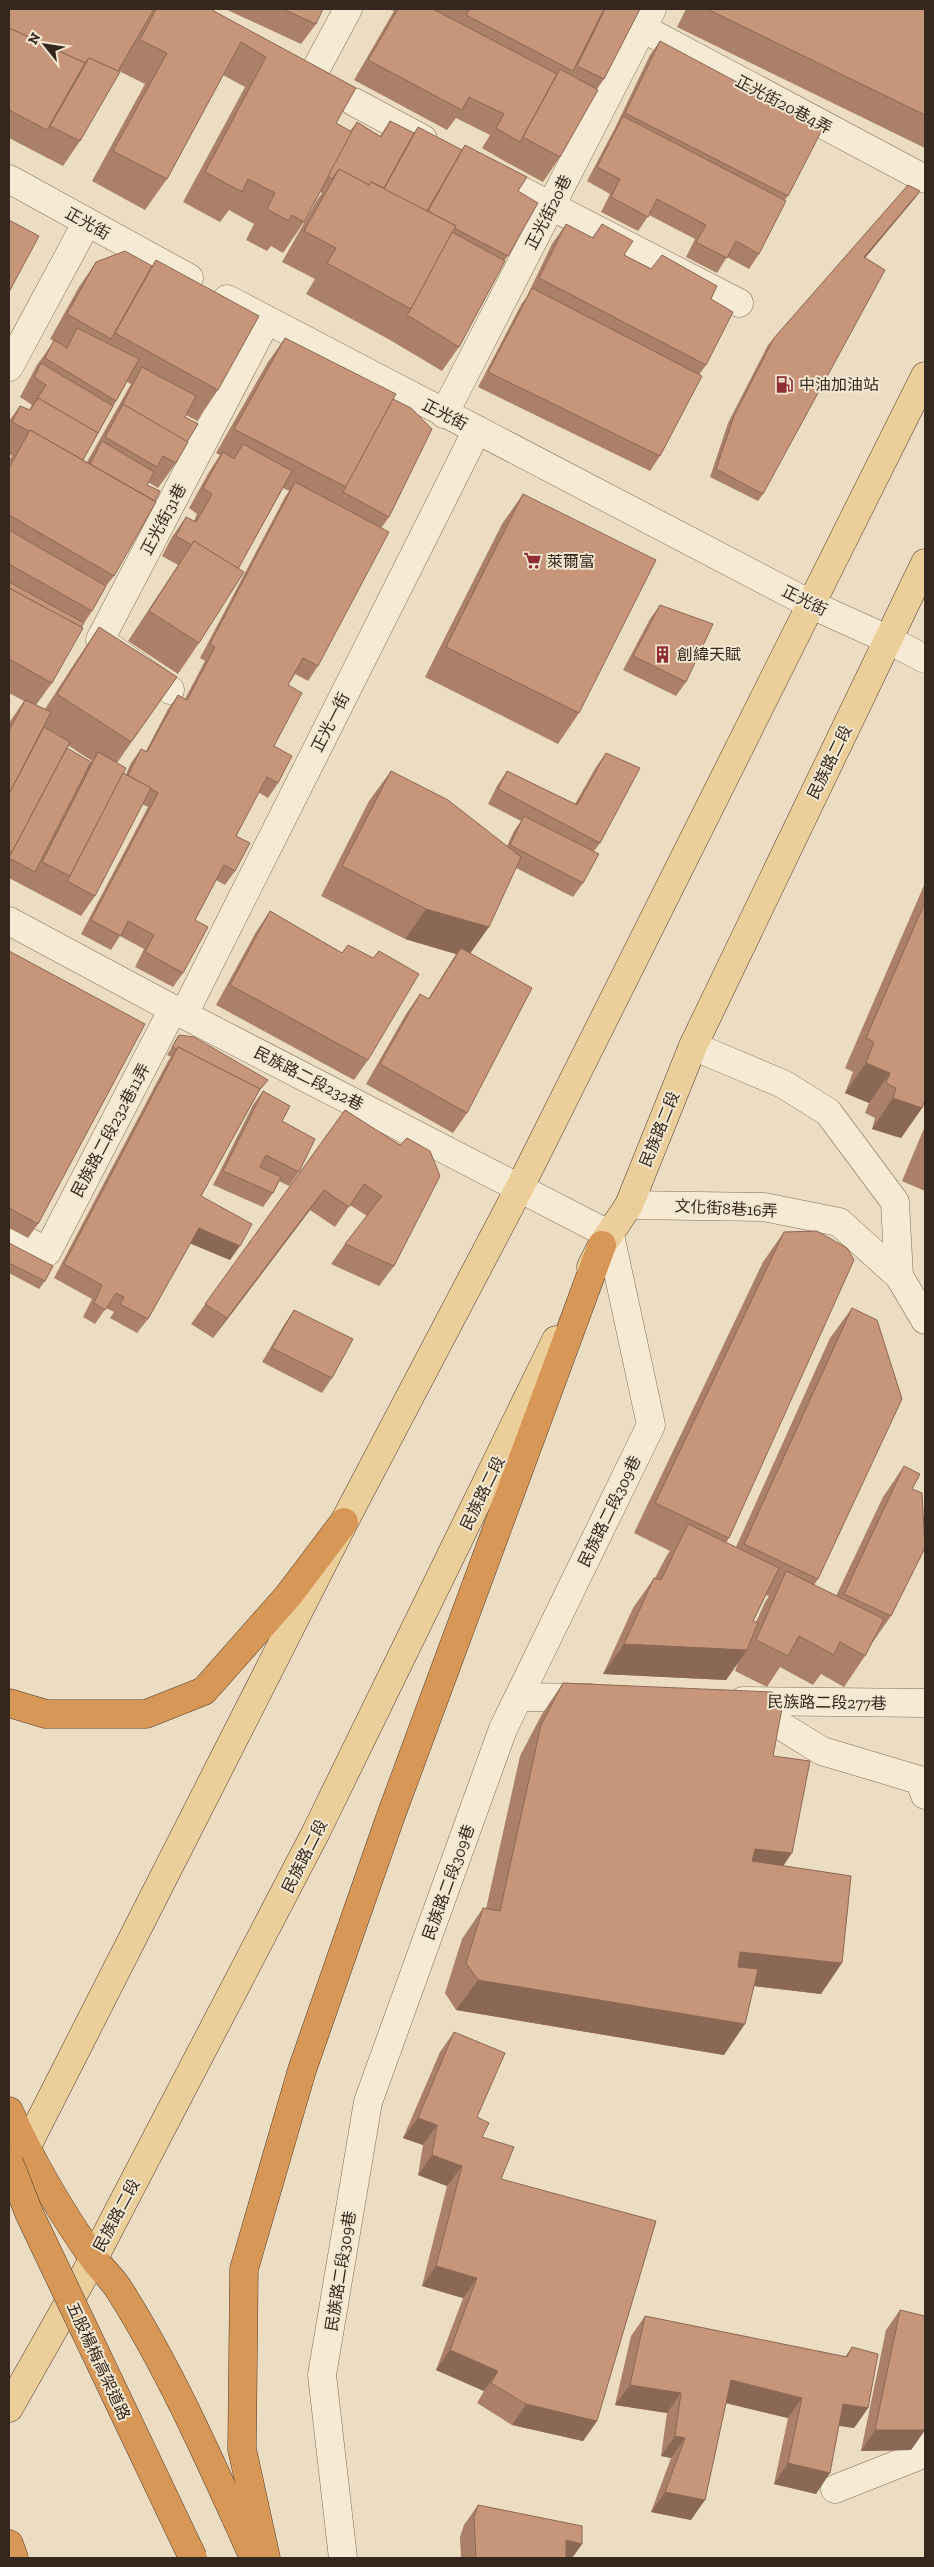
<svg xmlns="http://www.w3.org/2000/svg" width="934" height="2567" font-family="'Zilla Slab','Noto Sans TC',serif">
	<style>
		.lines { fill: none; stroke-linecap: round; stroke-linejoin: round }
		.minor-casing { stroke: #836e5a; stroke-width: 29 }
		.major-casing { stroke: #513d2e; stroke-width: 29 }
		.highway-casing { stroke: #513d2e; stroke-width: 29 }
		.minor { stroke: #f6ead4; stroke-width: 28 }
		.major { stroke: #ecce9b; stroke-width: 28 }
		.highway { stroke: #d69757; stroke-width: 28 }
		.highway-bridge-casing { stroke: #513d2e; stroke-width: 29; stroke-linecap: butt }
		.highway-bridge { stroke: #d69757; stroke-width: 28 }
		.wall { fill: #ab8069; fill-rule: evenodd }
		.shaded-wall { fill: #8b6855 }
		.building { fill: #c7957a; stroke: #8b6855 }
		.labels { text-anchor: middle; stroke-width: 4; stroke-linejoin: round; paint-order: stroke }
		.street-label { font-size: 16px; fill: #34271e; stroke: #f3e7d1 }
		.poi-label { font-size: 16px; fill: #34271e; stroke: #f3e7d1; text-anchor: start }
	</style>
	<rect width="100%" height="100%" fill="#ebdcc2"/>
	<g class="lines">
		<defs>
			<g id="minor">
				<path d="M642,28l283,151"/>
				<path d="M310,80l38,-71"/>
				<path d="M354,102l69,37"/>
				<path d="M485,172l254,131"/>
				<path d="M9,179l180,99"/>
				<path d="M227,299l585,306 75,34 38,20"/>
				<path d="M9,367l78,-145"/>
				<path d="M444,414l208,-405"/>
				<path d="M170,690l-70,-50 166,-319"/>
				<path d="M9,921l164,88 437,226 41,190 -148,304 -135,373 -46,273 21,183"/>
				<path d="M184,1014l293,-584"/>
				<path d="M693,1046l90,38 45,28 67,90 4,74"/>
				<path d="M629,1205l135,2 75,15 60,54 26,44"/>
				<path d="M9,1231l38,21 126,-243"/>
				<path d="M519,1697l71,1"/>
				<path d="M743,1701l182,2"/>
				<path d="M747,1705l75,46 97,29 6,15"/>
				<path d="M835,2489l81,-32 9,-12"/>
			</g>
			<g id="major">
				<path d="M591,1267l11,-22 27,-40 64,-159 232,-483"/>
				<path d="M17,2166l327,-644 176,-335 405,-811"/>
				<path d="M9,2408l85,-150 222,-426 240,-492"/>
			</g>
			<g id="highway">
				<path d="M9,1703l37,11h100l58,-23 84,-95 56,-74"/>
				<path d="M9,2111c22,50 53,103 85,148 8,11 19,20 26,32 53,84 93,177 134,267"/>
				<path d="M9,2544l5,14"/>
				<path d="M266,2558l-24,-109 2,-180 58,-199 88,-252 212,-573"/>
			</g>
		</defs>
		<use href="#minor" class="minor-casing"/>
		<use href="#major" class="major-casing"/>
		<use href="#highway" class="highway-casing"/>
		<use href="#minor" class="minor"/>
		<use href="#major" class="major"/>
		<use href="#highway" class="highway"/>
		<defs>
			<path id="highway-bridge" d="M9,2162l20,51 164,345"/>
		</defs>
		<use href="#highway-bridge" class="highway-bridge-casing"/>
		<use href="#highway-bridge" class="highway-bridge"/>
	</g>
	<g class="wall">
		<path d="M9,9h201l146,79 -20,35 14,8 7,-9 23,14 10,-15 24,12 4,-6 44,23 3,-5 53,46 -10,65 -4,5 -45,86 -17,24 -52,-31 -84,-46 9,-15 -33,-17 35,-62 5,-7 -2,-1 -16,30 -21,31 -12,-7 -4,5 -21,-11 8,-16 -25,-14 -9,12 -37,-20 62,-115 -22,-12 -56,104 -22,31 -53,-29 53,-97 -26,-13 -39,70 -17,25 -54,-28z"/>
		<path d="M225,9h98l-7,15 -15,20z"/>
		<path d="M389,9h251l-36,70 -7,10 -37,68 -17,25 -37,-20 -24,-14 8,-13 -34,-17 -9,12 -93,-50 40,-69z"/>
		<path d="M686,9h239v139l-248,-121z"/>
		<path d="M660,41l128,155 -3,4 -26,54 -10,15 -22,-12 -10,16 -31,-16 9,-18 -46,-24 -11,16 -37,-19 9,-18 -23,-13 28,-53 35,-73z"/>
		<path d="M920,191l-5,7 -50,60 -102,236 -5,7 -48,-24 18,-54 40,-78 6,-7z"/>
		<path d="M566,224l26,14 10,-14 22,31 87,44 -5,66 -7,10 -39,81 -10,15 -172,-84 44,-84 4,-5 26,-54z"/>
		<path d="M156,260l62,130 -21,31 -11,-6 -1,2 2,25 -11,21 -18,25 -10,-6 -34,94 -8,10 -14,25 -8,12 -32,60 -16,22 9,4 33,-51 21,-31 78,50 -60,86 6,10 3,1 5,-11 10,-14 5,2 22,-42 10,-14 7,4 20,-38 -5,-3 85,-161 4,-6 -6,-3 -45,81 -39,74 -21,31 -50,-33 50,-76 -16,-9 10,-19 14,-20 8,4 3,-7 -8,-6 20,-36 11,-17 -4,-2 52,-91 17,-24 108,61 -4,118 -7,10 -64,139 -10,15 -13,-7 -7,11 -14,61 4,37 -10,15 -10,-6 -22,44 -1,35 -10,14 -9,-5 -21,40 -12,53 -10,14 -38,-20 9,-18 -24,-13 -9,14 -30,-16 67,-127 -6,-3 -47,92 -14,20 -72,-38v-155l15,-22 -15,-8v-233l3,-4 -3,-2v-33l11,-15 9,4 3,-5 -12,-8 17,-32 17,-24 -4,-2 29,-52 17,-25 56,4zM127,382l4,2 -44,78 -4,-2zM69,746l23,15 -1,1 -24,-14z"/>
		<path d="M523,494l56,219 -21,31 -133,-67 77,-153z"/>
		<path d="M660,605l26,77 -10,14 -53,-26 27,-51z"/>
		<path d="M606,753l-6,90 -6,8 -11,32 -10,14 -57,-29 -46,85 -3,160 -14,20 -87,-49 40,-70 14,-20 8,5 28,-45 -51,-15 -84,-43 48,-95 22,-30 116,75 7,-15 7,-10 -33,-17 9,-18 10,-15 68,33 21,-37z"/>
		<path d="M925,883v217l-3,8 -21,30 -29,-9 3,-11 -10,-5 4,-10 -24,-10 8,-21 -8,-4z"/>
		<path d="M270,911l72,42 31,5 -5,102 -14,20 -138,-75 40,-73z"/>
		<path d="M9,951l29,273 -10,14 -19,-10z"/>
		<path d="M179,1035l89,45 -10,12 -57,104 29,64 -40,-17 -42,76 -11,14 -27,-15 4,-6 -8,-4 -11,16 -12,-7 9,-18 -38,-21 114,-217 3,-4 -4,-2z"/>
		<path d="M263,1091l19,30 17,51 -10,14 -10,-5 -6,12 -10,14 -50,-22 40,-80z"/>
		<path d="M345,1110l55,35 -6,121 -15,20 -48,-22 14,-20 22,-28 -17,-11 -15,22 -25,-17 -97,128 -22,-14z"/>
		<path d="M925,1126v65l-23,-10z"/>
		<path d="M784,1232l-55,306 -3,5 10,4 94,-209 22,-30 -34,271 -4,6 22,11 47,-99 21,-31 8,23 -21,127 -19,27 -7,13 -21,31 -23,-13 -8,11 -33,-18 -13,20 -32,-16 3,-8 -12,17 -123,-6 30,-66 21,-30h1l12,-23 3,-4 -36,-18 129,-271zM766,1595l3,1 -4,6 -9,20 -3,-1z"/>
		<path d="M9,1243l36,38 -6,8 -30,-16z"/>
		<path d="M294,1310l38,68 -10,15 -60,-31 22,-37z"/>
		<path d="M563,1683l210,73 11,109 37,129 -67,-8 -30,69 -268,-45 -11,-17 17,-54 21,-31 3,1 34,-153 22,-42z"/>
		<path d="M454,2032l28,105 19,42 96,242 -14,20 -71,-16 -35,-22 7,-12 -48,-21 27,-72 -41,-12 25,-100 -29,-11 5,-30 -20,-7 37,-86z"/>
		<path d="M900,2310l25,120 -14,20 -50,1 25,-121z"/>
		<path d="M645,2316l200,41 7,-10 16,61 -14,20 -15,-2 -23,68 -42,-10 14,-66 -62,-15 -35,117 -40,-8 20,-54 -10,-2 6,-43 -52,-8 16,-69z"/>
		<path d="M478,2505l104,39 -10,14h-111l-1,-21 4,-12z"/>
	</g>
	<g class="shaded-wall">
		<path d="M920,191l-5,7 -56,67 5,-8z"/>
		<path d="M426,909l63,18 -22,31 -6,-10 -5,6 -51,-15z"/>
		<path d="M866,1063l24,10 -21,30 -24,-10z"/>
		<path d="M893,1098l29,10 -21,30 -29,-9z"/>
		<path d="M324,1190l-14,20 -97,128 14,-20z"/>
		<path d="M199,1228l41,18 -10,14 -41,-17z"/>
		<path d="M624,1644l123,6 -21,30 -123,-6z"/>
		<path d="M755,1849l37,4 -21,31 -37,-5z"/>
		<path d="M740,1952l102,11 -21,31 -102,-12z"/>
		<path d="M478,1980l267,44 -21,31 -268,-45z"/>
		<path d="M418,2118l19,7 -14,20 -20,-7z"/>
		<path d="M432,2155l30,11 -15,20 -29,-11z"/>
		<path d="M436,2266l41,12 -14,20 -41,-12z"/>
		<path d="M450,2350l48,21 -14,20 -48,-21z"/>
		<path d="M731,2380l71,18 -14,20 -71,-17z"/>
		<path d="M630,2385l51,8 -14,20 -52,-8z"/>
		<path d="M526,2404l71,17 -14,20 -71,-16z"/>
		<path d="M843,2404l25,4 -14,20 -25,-4z"/>
		<path d="M875,2430h50l-14,20 -50,1z"/>
		<path d="M675,2436l10,2 -14,20 -10,-2z"/>
		<path d="M788,2463l42,10 -14,21 -42,-10z"/>
		<path d="M665,2492l40,8 -14,20 -40,-8z"/>
		<path d="M566,2540l16,4 -10,14h-19z"/>
	</g>
	<g class="building">
		<path d="M9,9h145l-36,62 -29,-13 -4,5 -76,-35z"/>
		<path d="M156,9h54l146,79 -20,35 16,9 -48,90 -12,-7 -3,6 -22,-12 8,-16 -27,-14 -6,13 -37,-20 61,-115 -25,-15 -74,137 -54,-28 54,-98 -27,-13z"/>
		<path d="M283,9h40l-7,15z"/>
		<path d="M398,9h35l124,65 -37,68 -24,-14 8,-14 -35,-17 -7,13 -94,-50z"/>
		<path d="M470,9h134l-31,62 -107,-56z"/>
		<path d="M605,9h35l-36,70 -27,-13z"/>
		<path d="M707,9h218v106z"/>
		<path d="M9,28l76,35 -38,67 -38,-20z"/>
		<path d="M660,41l163,87 -35,68 -163,-83z"/>
		<path d="M89,58l31,14 -40,69 -30,-15z"/>
		<path d="M560,69l38,21 -38,67 -37,-20z"/>
		<path d="M623,116l163,85 -27,53 -23,-13 -9,17 -31,-16 10,-17 -49,-26 -9,18 -37,-20 9,-18 -23,-12z"/>
		<path d="M390,121l24,12 -30,55 -13,-6 -2,3 -30,-16 -7,10 -4,-3 29,-54 24,15z"/>
		<path d="M418,127l44,23 -35,61 -43,-22z"/>
		<path d="M465,145l62,32 -9,14 20,12 -30,53 -54,-28 2,-2 -28,-15z"/>
		<path d="M339,169l30,16 2,-3 85,44 -45,83 -84,-46 9,-15 -32,-17z"/>
		<path d="M908,185l12,6 -56,66 21,13 -122,224 -47,-25 18,-53 40,-78z"/>
		<path d="M9,220l30,16 -30,56z"/>
		<path d="M566,224l27,14 9,-14 31,17 -9,14 27,14 11,-14 55,31 -6,13 22,13 -27,53 -167,-87z"/>
		<path d="M452,232l53,29 -46,86 -52,-32 4,-6z"/>
		<path d="M125,251l27,15 -41,73 -44,-25 29,-52z"/>
		<path d="M156,260l103,56 -41,74 -103,-57z"/>
		<path d="M532,288l170,88 -42,80 -172,-84z"/>
		<path d="M77,328l62,31 -23,42 -71,-43 9,-18 13,8z"/>
		<path d="M285,338l111,56 -50,93 -112,-58z"/>
		<path d="M41,363l72,43 -15,27 -60,-35 -3,4 11,-17 -12,-8z"/>
		<path d="M142,367l54,29 -11,21 13,7 -11,18 -64,-38 -3,5z"/>
		<path d="M38,398l60,35 -15,27 -53,-30 -1,1 -17,-9 8,-16 10,4z"/>
		<path d="M393,399l18,9 21,21 -43,88 -46,-25z"/>
		<path d="M123,404l65,38 -12,21 -13,-7 -6,11 -52,-30z"/>
		<path d="M30,430l126,72 -42,74 -105,-61v-47z"/>
		<path d="M102,441l52,31 -7,13 13,6 -5,10 -65,-37z"/>
		<path d="M243,444l49,27 -54,98 -44,-28 -2,4 -16,-9 10,-19 10,5 9,-15 7,-13 -9,-6 20,-36 11,7z"/>
		<path d="M295,482l94,50 -71,134 -15,-8 -15,27 14,8 -28,53 18,10 -14,27 -11,-6 -31,59 14,7 -15,28 -11,-6 -29,55 13,7 -25,46 -38,-21 9,-17 -26,-14 -7,15 -30,-16 67,-127 -30,-18 13,-26 6,3 31,-57 9,5 28,-53 -5,-3z"/>
		<path d="M523,494l133,66 -77,153 -133,-66z"/>
		<path d="M9,530l97,56 -14,25 -83,-47z"/>
		<path d="M194,541l50,31 -45,71 -50,-32z"/>
		<path d="M9,582l75,41 -3,4 -72,-39z"/>
		<path d="M9,588l74,40 -31,55 -43,-24z"/>
		<path d="M660,605l53,19 -27,58 -53,-26z"/>
		<path d="M99,627l78,50 -46,65 -74,-48z"/>
		<path d="M25,700l26,12 -42,82v-63z"/>
		<path d="M44,727l26,15 -58,110 -3,-2v-56z"/>
		<path d="M67,748l24,14 -56,110 -26,-14v-1l3,-5z"/>
		<path d="M98,752l28,16 -56,108 -28,-14z"/>
		<path d="M606,753l34,15 -40,75 -102,-54 9,-18 70,34z"/>
		<path d="M391,771l57,29 73,57 -32,70 -63,-18 -84,-43z"/>
		<path d="M123,773l28,15 -56,108 -28,-15 3,-5z"/>
		<path d="M524,816l75,38 -16,29 -73,-38z"/>
		<path d="M925,902v198l-3,8 -29,-10 3,-10 -10,-5 4,-10 -24,-10 8,-21 -8,-4z"/>
		<path d="M270,911l72,42 6,-8 25,13 6,-7 40,23 -51,86 -138,-75z"/>
		<path d="M461,948l71,40 -65,125 -87,-49 40,-70 9,5z"/>
		<path d="M9,951l136,73 -107,200 -29,-16z"/>
		<path d="M179,1035l15,2 74,43 -8,9 -82,-42 -2,2 -4,-2z"/>
		<path d="M178,1047l82,42 -59,107 51,28 -12,22 -41,-18 -51,91 -28,-15 4,-7 -8,-4 -11,17 -11,-7 8,-18 -38,-21z"/>
		<path d="M263,1091l27,15 -8,15 33,18 -16,33 -33,-17 -6,12 21,10 -8,16 -50,-22z"/>
		<path d="M345,1110l55,35 7,-7 23,13 10,25 -46,90 -49,-22 37,-48 -18,-12 -15,23 -25,-17 -97,128 -22,-14z"/>
		<path d="M817,1231l30,17 7,12 -125,278 -74,-35 129,-271z"/>
		<path d="M9,1243l44,23 -8,15 -36,-18z"/>
		<path d="M852,1308l25,12 25,79 -84,180 -74,-35z"/>
		<path d="M294,1310l59,29 -21,39 -60,-30z"/>
		<path d="M904,1466l16,8 -8,15 10,4 3,55 -34,68 -47,-22z"/>
		<path d="M688,1524l91,44 -26,53 5,2 -11,27 -123,-6 30,-66 7,2z"/>
		<path d="M786,1571l98,48 -19,37 -25,-14 -6,13 -35,-19 -11,20 -32,-16z"/>
		<path d="M563,1683l209,9 11,11 -10,53 37,5 -18,92 -37,-4 -3,12 99,15 -9,87 -102,-11 -2,15 20,2 -13,55 -267,-44 -12,-17 17,-55 17,3 41,-186z"/>
		<path d="M454,2032l51,21 -28,64 12,6 -7,14 32,10 -13,32 155,42 -59,200 -71,-17 -35,-21 7,-12 -48,-21 27,-72 -41,-12 26,-100 -30,-11 5,-30 -19,-7z"/>
		<path d="M900,2310l25,6v114h-50z"/>
		<path d="M645,2316l202,41 5,-10 26,7 -10,54 -25,-4 -13,69 -42,-10 14,-65 -71,-18 -26,120 -40,-8 20,-54 -10,-2 6,-43 -51,-8z"/>
		<path d="M478,2505l104,21v18l-16,-4v18h-90l-2,-41z"/>
	</g>
	<defs>
		<symbol id="fuel-bare" viewBox="-9 -9 18 18"><path d="M-5.5-6h7V0h2V4h1.3V-2.5L3-4.5l.8-.8L6-3V5H2.5V1h-1V6h-7ZM-4.2-4.7v3.2H.2V-4.7Z" fill="#8f2e34" stroke="#f3e7d1" stroke-width="2.5" paint-order="stroke"/></symbol>
		<symbol id="supermarket-bare" viewBox="-9 -9 18 18"><path d="M-6-5.5h2.5l.6 2H6L4.5 2H-2.5L-4.4-4H-6ZM-1.5 3.2a1.3 1.3 0 1 0 .1 0ZM3 3.2a1.3 1.3 0 1 0 .1 0Z" fill="#8f2e34" stroke="#f3e7d1" stroke-width="2.5" paint-order="stroke"/></symbol>
		<symbol id="building-bare" viewBox="-9 -9 18 18"><path d="M-4-6H4V6H1V3H-1V6H-4ZM-2.5-4.3h1.7v1.8h-1.7ZM.8-4.3h1.7v1.8H.8ZM-2.5-1h1.7V.8h-1.7ZM.8-1h1.7V.8H.8Z" fill="#8f2e34" stroke="#f3e7d1" stroke-width="2.5" paint-order="stroke"/></symbol>
	</defs>
	<g fill-rule="evenodd">
		<use href="#fuel-bare" x="772" y="372" width="25" height="25"/>
		<use href="#supermarket-bare" x="520" y="548" width="25" height="25"/>
		<use href="#building-bare" x="650" y="642" width="25" height="25"/>
	</g>
	<g class="labels">
		<g class="street-label">
			<text transform="translate(784 104) rotate(28)" y="6">正光街20巷4弄</text>
			<text transform="translate(548 212) rotate(-63)" y="6">正光街20巷</text>
			<text transform="translate(88 223) rotate(29)" y="6">正光街</text>
			<text transform="translate(445 414) rotate(27)" y="6">正光街</text>
			<text transform="translate(163 519) rotate(-62)" y="6">正光街31巷</text>
			<text transform="translate(805 600) rotate(26)" y="6">正光街</text>
			<text transform="translate(330 722) rotate(-63)" y="6">正光一街</text>
			<text transform="translate(829 762) rotate(-64)" y="6">民族路二段</text>
			<text transform="translate(309 1078) rotate(27)" y="6">民族路二段232巷</text>
			<text transform="translate(659 1129) rotate(-68)" y="6">民族路二段</text>
			<text transform="translate(110 1130) rotate(-62)" y="6">民族路二段232巷11弄</text>
			<text transform="translate(726 1208) rotate(3)" y="6">文化街8巷16弄</text>
			<text transform="translate(482 1493) rotate(-64)" y="6">民族路二段</text>
			<text transform="translate(609 1511) rotate(-64)" y="6">民族路二段309巷</text>
			<text transform="translate(827 1702) rotate(1)" y="6">民族路二段277巷</text>
			<text transform="translate(304 1856) rotate(-63)" y="6">民族路二段</text>
			<text transform="translate(448 1882) rotate(-70)" y="6">民族路二段309巷</text>
			<text transform="translate(116 2215) rotate(-62)" y="6">民族路二段</text>
			<text transform="translate(340 2271) rotate(-81)" y="6">民族路二段309巷</text>
			<text transform="translate(99 2361) rotate(65)" y="6">五股楊梅高架道路</text>
		</g>
		<g class="poi-label">
			<text x="799" y="390">中油加油站</text>
			<text x="547" y="567">萊爾富</text>
			<text x="677" y="660">創緯天賦</text>
		</g>
	</g>
	<rect width="934" height="2567" fill="none" stroke="#34271e" stroke-width="20"/>
	<g transform="translate(45 45) rotate(300)" stroke="#f3e7d1" stroke-width="4" paint-order="stroke">
	<path d="M0-4L9 19L0 12L-9 19Z" fill="#34271e"/>
	<text y="-8" font-size="14" font-weight="bold" text-anchor="middle" fill="#34271e">N</text>
	</g>
</svg>
